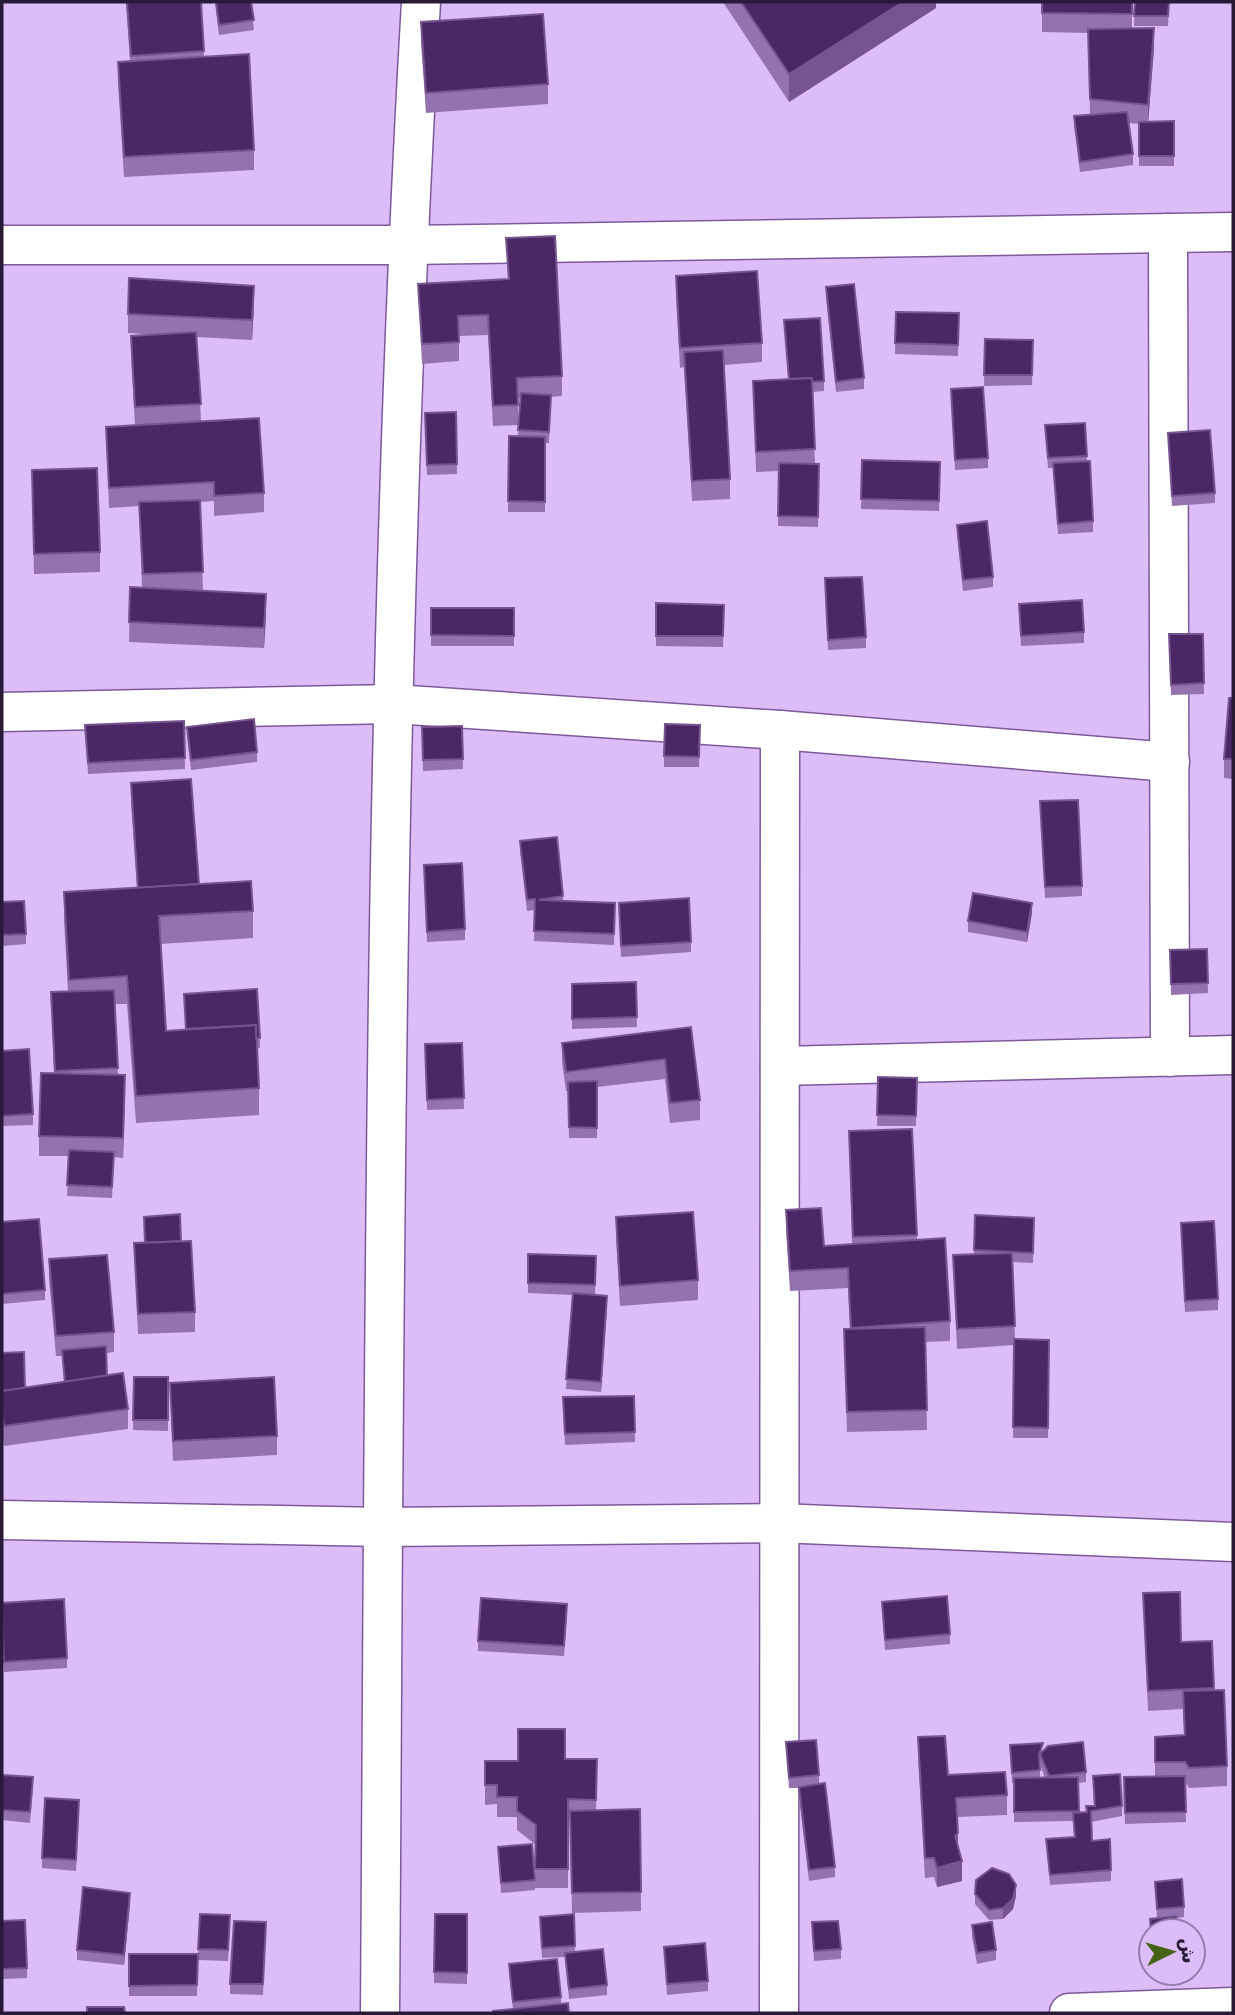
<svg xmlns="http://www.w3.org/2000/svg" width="1235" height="2015" font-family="'DejaVu Sans',Vazirmatn,sans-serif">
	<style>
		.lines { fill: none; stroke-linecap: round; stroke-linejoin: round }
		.minor-casing { stroke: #7d599c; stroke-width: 41 }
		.minor { stroke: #fff; stroke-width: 38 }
		.wall { fill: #9472b0; fill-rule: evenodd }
		.shaded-wall { fill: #765492 }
		.building { fill: #4b2766; stroke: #765492; stroke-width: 2 }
	</style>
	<rect width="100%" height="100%" fill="#dcbdf9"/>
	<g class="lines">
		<defs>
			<g id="minor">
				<path d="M1168,233l2,824"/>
				<path d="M2,245h405l826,-13"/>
				<path d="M2,712l392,-8 386,26 390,32"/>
				<path d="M780,1066l453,-11"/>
				<path d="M2,1520l382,7 395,-4 454,19"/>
				<path d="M380,2013c5,-670 2,-1342 41,-2011"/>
				<path d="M779,2013l1,-1283"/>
				<path d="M1069,2013l164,-6"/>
			</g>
		</defs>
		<use href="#minor" class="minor-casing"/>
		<use href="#minor" class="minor"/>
	</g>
	<g class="wall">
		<path d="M126,2h75l3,55 50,93v20l-130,7 -6,-95v-20l12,-1z"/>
		<path d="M215,2h36l3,28 -35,5z"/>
		<path d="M723,2h213v6l-147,94z"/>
		<path d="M1042,2h90v27l22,19 -6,74 26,-1v45h-35v-42l-10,-1 4,31v11l-53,7 -6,-46v-10l16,-1 -2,-82 -46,-1z"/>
		<path d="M1135,2h34l-1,24h-34z"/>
		<path d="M421,22l127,62v20l-122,9 -5,-71z"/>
		<path d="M506,238l56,138v20l-11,1 -2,46h-4v69h-37l1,-76h9l3,-38h-3v27l-25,1 -5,-91 -29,1v25l-37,3 -4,-80 90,-5z"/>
		<path d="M676,276l86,67v19l-38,3 6,114v20l-38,2 -8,-134 -4,1 -4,-72z"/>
		<path d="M826,287l38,91v11l-28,3 -10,-95z"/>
		<path d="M254,305l-2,35 -55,-3 4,84 63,72v19l-50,4v-15l-14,1 3,89 63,23 -2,34 -135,-6 1,-55h12l-3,-81 -30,2 -3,-81 29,-2 -4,-69v-20l24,-1 -27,-2v-19z"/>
		<path d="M896,312l63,1 -1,43 -63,-2z"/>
		<path d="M784,320l40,61v10l-12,1 3,72h4l-1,63 -40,-1 1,-55 -23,1 -3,-91 35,-2z"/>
		<path d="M985,339l48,1 -1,45 -48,1z"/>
		<path d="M951,389l37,69v10l-33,2z"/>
		<path d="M456,412l1,62 -30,1 -2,-52z"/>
		<path d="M1085,423l2,38 6,60v11l-35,2 -5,-66h-5l-3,-43z"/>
		<path d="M1168,433l47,60v10l-43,3z"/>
		<path d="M862,460l78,2 -1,49 -78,-2z"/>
		<path d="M32,470l68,82v20l-66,2z"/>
		<path d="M957,525l36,52v10l-30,4 -6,-56z"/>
		<path d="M825,578l41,59v11l-38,2z"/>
		<path d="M656,603l68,2 -1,42 -67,-1z"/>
		<path d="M1019,604l65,28v11l-63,3z"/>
		<rect x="431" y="608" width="83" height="38"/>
		<path d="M1169,634h34l1,60 -33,1z"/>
		<path d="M1233,698v81l-9,-1v-19z"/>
		<path d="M184,721l1,48 -97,5 -3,-49z"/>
		<path d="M700,725l-1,42h-35v-11z"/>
		<path d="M462,726l1,43 -40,2 -1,-44z"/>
		<path d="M187,727l70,25v10l-66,8 -4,-33z"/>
		<path d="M131,783l68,101 54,27v27l-93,6 6,87 94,7v10h-3l2,40v27l-123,8 -9,-119h-12l3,71 7,20 -2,63 -9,-1 -2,41 -45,-2 2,-40h-30v-20l15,-63 -3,-81h17l-4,-72v-28l73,-4 -6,-85z"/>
		<path d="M1040,801l42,85v10l-37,2z"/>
		<path d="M520,841l43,55v5l52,2 -1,42 -80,-4 1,-31 -8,1 -7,-60z"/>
		<path d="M424,875l41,54v11l-38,2z"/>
		<path d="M2,902l24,32v10l-24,2z"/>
		<path d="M619,913l72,29v10l-70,5z"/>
		<path d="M1032,913l-5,29 -59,-10v-11z"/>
		<path d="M1207,949l1,44 -37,2 -1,-45z"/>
		<path d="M636,982l1,45 -65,2v-45z"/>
		<path d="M691,1027l9,73v20l-30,3 -5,-44 -68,8v51h-28l-1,-47h-2l-4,-29v-19z"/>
		<path d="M462,1043l2,66 -37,1 -2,-66z"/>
		<path d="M2,1051l31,63v11l-31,1z"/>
		<path d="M878,1077l39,1 -1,48h-39z"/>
		<path d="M912,1129l5,111 33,81v20l-25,1 2,88 -80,2 -3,-103h6l-2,-41 -58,3 -4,-61v-20l38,36 28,-2 -3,-113z"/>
		<path d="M975,1215l59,3 -1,45 -21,-1 3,77 34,1 -1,98h-35l1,-93 -57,4 -4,-94 21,-1z"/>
		<path d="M144,1217l37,24 14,71v20l-57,2 -4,-91h11z"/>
		<path d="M616,1217l82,63v20l-78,6 -4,-69z"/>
		<path d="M2,1222l43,68v10l-43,4z"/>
		<path d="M1181,1233l37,66v11l-33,2z"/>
		<path d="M596,1256l-1,39 12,11 -6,86 -35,-3 6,-94 -44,-2v-10z"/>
		<path d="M49,1259l65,73v20l-8,1 1,23 21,33v20l-124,17 -2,-14v-79l23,35 39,-6 -2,-26h-6l-7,-77z"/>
		<path d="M134,1377h34v54l-35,-1z"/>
		<path d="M170,1383l107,53v19l-104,6z"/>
		<path d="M634,1396l1,46 -70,3 -2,-48z"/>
		<path d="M1143,1593l38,49 31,-1 2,49 13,76v20l-38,2 -4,-7 1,41 -61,2 -1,-47 31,-1v-39l29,-2 -1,-26 -35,2z"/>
		<path d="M882,1602l68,32v10l-65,6z"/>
		<path d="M2,1603l65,55v10l-63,4z"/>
		<path d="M567,1614l-3,42 -86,-5v-10z"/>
		<path d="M918,1737l30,38 59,20v20l-50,2 1,32 4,32 -25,6 -3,-10 -9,1 -7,-121z"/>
		<path d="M786,1742l33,33v9l16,83v10l-26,4 -10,-84v-9h-10z"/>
		<path d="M1010,1745l33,6 43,21v10l-8,1 1,29h7l8,-6 -1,-30 29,30v10l-31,6 1,19 19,29v11l-61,4 -4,-46 28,-1 -1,-17 -59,1v-39h-2zM1040,1763v2l5,13h-5z"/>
		<path d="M565,1759h32l-1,51 44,-1 1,102 -69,2 -2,-94h-2v69h-33l1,-43 -19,-15v-13h-20v-13l-12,1v-44z"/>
		<path d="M2,1775l31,12 -3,36 -28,-3z"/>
		<path d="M79,1811l-3,60 -34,-3v-10z"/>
		<path d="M498,1847l37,33v10l-34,3z"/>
		<path d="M1155,1882l29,25v10l-7,1 -26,13v11l-1,-23 7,-1z"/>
		<path d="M975,1894l41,2 -3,13 -10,10 -14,1 -14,-16z"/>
		<path d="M130,1903l-6,62 -47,-5v-10z"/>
		<path d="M435,1914h32v70l-33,-1z"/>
		<path d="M574,1914l1,38 32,33v10l-38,4 -4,-42 -23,1 -2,-41z"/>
		<path d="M2,1921l25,47v10l-25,1z"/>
		<path d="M266,1922l-3,73 -33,-1v-10z"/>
		<path d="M812,1922l29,27v10l-27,2z"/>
		<path d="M972,1925l24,25v10l-19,4 -5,-28z"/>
		<path d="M230,1926l-2,35 -30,-1v-11z"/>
		<path d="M664,1947l44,34v10l-41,4z"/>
		<path d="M129,1954h69l-1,42h-68z"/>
		<path d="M509,1964l52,33v7l-48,5 -4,-35z"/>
	</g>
	<g class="shaded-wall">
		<path d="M903,2h33v6l-147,94v-28z"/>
		<path d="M1154,28v20l-6,77v-20z"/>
		<path d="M254,286v19l-2,35v-20z"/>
		<path d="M266,594v20l-2,34v-20z"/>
		<path d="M1032,903v10l-5,29v-10z"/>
		<path d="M125,1075v20l-2,63v-20z"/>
		<path d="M607,1296v10l-6,86v-10z"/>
		<path d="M958,1833v19l-3,-16z"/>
		<path d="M962,1861v20l-25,6v-19z"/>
		<path d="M1016,1885v11l-3,13 -10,10v-11z"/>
		<path d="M130,1893v10l-6,62v-10z"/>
	</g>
	<g class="building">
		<path d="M127,2h74l3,49 -73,5z"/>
		<path d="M216,2h35l3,18 -35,5z"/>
		<path d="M741,2h162l-114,72z"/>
		<path d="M1042,2h90v12l-90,-1z"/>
		<path d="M1135,2h34l-1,14h-34z"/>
		<path d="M543,14l5,70 -122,9 -5,-71z"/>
		<path d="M1154,28l-6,77 -58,-6 -2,-70z"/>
		<path d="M249,54l5,96 -130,7 -6,-95z"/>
		<path d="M1127,112l6,42 -53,8 -6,-46z"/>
		<path d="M1174,121v35h-35v-34z"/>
		<path d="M555,236l7,140 -45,2 1,27 -25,1 -5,-91 -30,1 1,26 -37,2 -4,-60 91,-5 -3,-41z"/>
		<path d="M757,271l5,72 -82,5 -4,-72z"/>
		<path d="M129,278l125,8 -2,34 -124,-6z"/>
		<path d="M854,284l10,94 -28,4 -10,-95z"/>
		<path d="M896,312l63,1 -1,32 -63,-2z"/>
		<path d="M820,318l4,63 -12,1v-4l-23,1 -5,-59z"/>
		<path d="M196,332l5,72 -66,3 -4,-71z"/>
		<path d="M985,339l48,1 -1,35h-48z"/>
		<path d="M723,350l7,129 -38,2 -8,-129z"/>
		<path d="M812,378l3,71 -59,3 -3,-71z"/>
		<path d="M983,387l5,71 -33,2 -4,-71z"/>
		<path d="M521,393l30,2 -2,37 -31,-2z"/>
		<path d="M456,412l1,52 -30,1 -2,-52z"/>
		<path d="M259,418l5,75 -50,3v-14l-105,6 -3,-61z"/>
		<path d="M1085,423l2,33 -39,2 -3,-33z"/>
		<path d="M1210,430l5,63 -43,3 -4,-63z"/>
		<path d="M509,436l36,1v65l-37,-1z"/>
		<path d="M862,460l78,2 -1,39 -78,-2z"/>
		<path d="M1090,461l3,60 -35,3 -5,-61z"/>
		<path d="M779,463l40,1 -1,53 -40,-1z"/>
		<path d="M97,468l3,84 -66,2 -2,-84z"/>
		<path d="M200,500l3,72 -60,2 -4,-72z"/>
		<path d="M987,521l6,56 -30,3 -6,-55z"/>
		<path d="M862,577l4,60 -38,3 -3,-62z"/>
		<path d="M130,587l136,7 -2,34 -135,-6z"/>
		<path d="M1082,600l2,32 -63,4 -2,-32z"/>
		<path d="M656,603l68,2 -1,31h-67z"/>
		<path d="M431,608h83v28l-83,-1z"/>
		<path d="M1169,634h34l1,49 -33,2z"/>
		<path d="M1229,698h4v61h-9z"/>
		<path d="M254,719l3,33 -66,8 -4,-33z"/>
		<path d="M184,721l1,37 -97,5 -3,-38z"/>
		<path d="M665,724l35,1 -1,32 -35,-1z"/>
		<path d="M462,726l1,33 -40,1 -1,-33z"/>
		<path d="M191,779l8,105 -61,4 -7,-105z"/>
		<path d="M1078,800l4,86 -37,1 -5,-86z"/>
		<path d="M557,837l6,59 -24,4 76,3 -1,31 -80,-3 1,-32 -8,1 -7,-59z"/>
		<path d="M462,863l3,66 -38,3 -3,-67z"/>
		<path d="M251,881l2,30 -94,5 7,115 90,-6 3,63 -123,8 -9,-120 -58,4 -5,-88z"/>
		<path d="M973,893l59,10 -5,29 -59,-11z"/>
		<path d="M689,898l2,44 -70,4 -2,-43z"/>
		<path d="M24,901l2,33 -24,1v-33z"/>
		<path d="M1207,949l1,34 -37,1 -1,-34z"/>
		<path d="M636,982l1,35 -65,2v-35z"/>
		<path d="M257,989l3,49h-4v-13l-70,4 -2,-35z"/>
		<path d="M114,990l4,78 -63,3 -4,-79z"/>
		<path d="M691,1027l9,73 -30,3 -5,-44 -99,13 -4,-29z"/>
		<path d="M462,1043l2,55 -37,2 -2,-56z"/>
		<path d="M29,1049l4,65 -31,2v-65z"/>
		<path d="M41,1073l84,2 -2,63 -84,-2z"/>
		<path d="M878,1077l39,1 -1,38 -39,-1z"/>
		<path d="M597,1081v47l-28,-1 -1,-45z"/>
		<path d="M912,1129l5,106 -64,2 -4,-106z"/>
		<path d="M69,1150l45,2 -2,35 -45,-2z"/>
		<path d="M821,1208l3,38 121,-8 5,83 -99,7 -3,-60 -58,3 -4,-61z"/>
		<path d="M693,1212l5,68 -78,6 -4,-69z"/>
		<path d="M180,1214l1,27 -36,2 -1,-26z"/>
		<path d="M975,1215l59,3 -1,35 -59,-3z"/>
		<path d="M39,1219l6,71 -43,4v-72z"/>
		<path d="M1214,1221l4,78 -33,2 -4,-78z"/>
		<path d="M191,1241l4,71 -57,2 -4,-71z"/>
		<path d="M1012,1253l3,73 -58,3 -4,-74z"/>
		<path d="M528,1254l68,2 -1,29 -67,-2z"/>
		<path d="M107,1255l7,77 -58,4 -7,-77z"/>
		<path d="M573,1293l34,3 -6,86 -35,-3z"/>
		<path d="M925,1327l2,83 -80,2 -3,-83z"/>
		<path d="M1014,1339l35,1 -1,88 -35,-1z"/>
		<path d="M106,1346l1,30 -42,6 -3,-32z"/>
		<path d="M24,1352l1,36 -23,3v-38z"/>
		<path d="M123,1373l5,36 -124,17 -2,-14v-21z"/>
		<path d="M134,1377h34v43h-35z"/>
		<path d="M274,1377l3,59 -104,5 -3,-58z"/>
		<path d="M634,1396l1,36 -70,2 -2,-37z"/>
		<path d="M1180,1592l1,50 31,-1 2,47 -66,3 -5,-98z"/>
		<path d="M947,1596l3,38 -65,6 -3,-38z"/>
		<path d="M481,1598l86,6 -3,42 -86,-5z"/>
		<path d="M64,1599l3,59 -63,4 -2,-59z"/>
		<path d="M1224,1690l3,76 -38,2 -4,-6h-30v-25l30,-2 -2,-44z"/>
		<path d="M518,1729h47v30h32l-1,41 -28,-1v70h-33l1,-44 -19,-14v-14h-20v-12h-12v-24h33z"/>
		<path d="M945,1736l3,39 57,-3 2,23 -51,3 2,35 -3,3 7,25 -25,7 -3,-10h-9l-7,-121z"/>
		<path d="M816,1740l3,35 -30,3 -3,-36z"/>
		<path d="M1083,1742l3,30 -37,4 -9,-22 8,-8z"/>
		<path d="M1043,1743l-4,12 1,15 -28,3 -2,-28z"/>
		<path d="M1120,1774l2,32 -31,5 1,30 18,-2 1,31 -61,5 -4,-36 29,-2 -2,-24 14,-1 -1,-6h9l-2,-30z"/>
		<path d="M2,1775l31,2 -3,35 -28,-2z"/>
		<path d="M1185,1776l1,36 -61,1 -1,-36z"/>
		<path d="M1078,1777l1,34 -65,1v-34z"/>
		<path d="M825,1783l10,84 -26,3 -10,-83z"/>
		<path d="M45,1798l34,2 -3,60 -34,-2z"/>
		<path d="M640,1809l1,83 -69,1 -2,-82z"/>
		<path d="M532,1844l3,36 -34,3 -3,-36z"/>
		<path d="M992,1868l17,6 7,11 -3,14 -10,9 -14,2 -14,-16 1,-14z"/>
		<path d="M1182,1879l2,28 -27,2 -2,-27z"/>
		<path d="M83,1887l47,6 -6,62 -47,-5z"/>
		<path d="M200,1914l30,1 -2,35 -30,-1z"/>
		<path d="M435,1914h32v59l-33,-1z"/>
		<path d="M574,1914l1,32 -33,2 -2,-31z"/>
		<path d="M1176,1916l2,15h-27v1l-1,-13z"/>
		<path d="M25,1920l2,48 -25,1v-48z"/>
		<path d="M234,1921l32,1 -3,62h-33z"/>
		<path d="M838,1921l3,28 -27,2 -2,-29z"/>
		<path d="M992,1922l4,28 -19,3 -5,-28z"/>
		<path d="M705,1943l3,38 -41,3 -3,-37z"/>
		<path d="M603,1949l4,36 -38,4 -4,-36z"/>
		<path d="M129,1954h69l-1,31 -68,1z"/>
		<path d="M557,1959l4,38 -48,5 -4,-38z"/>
		<path d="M568,2003l1,10h-76v-2z"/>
		<path d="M87,2007h37l1,6h-38z"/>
	</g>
	<rect width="1235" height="2015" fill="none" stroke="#291a36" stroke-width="7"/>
	<g transform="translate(1172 1952) rotate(85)"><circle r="33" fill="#dcbdf9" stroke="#947cab" stroke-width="2"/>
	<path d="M0-5L12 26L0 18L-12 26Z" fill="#466315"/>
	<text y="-10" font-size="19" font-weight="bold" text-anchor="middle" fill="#291a36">ش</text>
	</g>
</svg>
